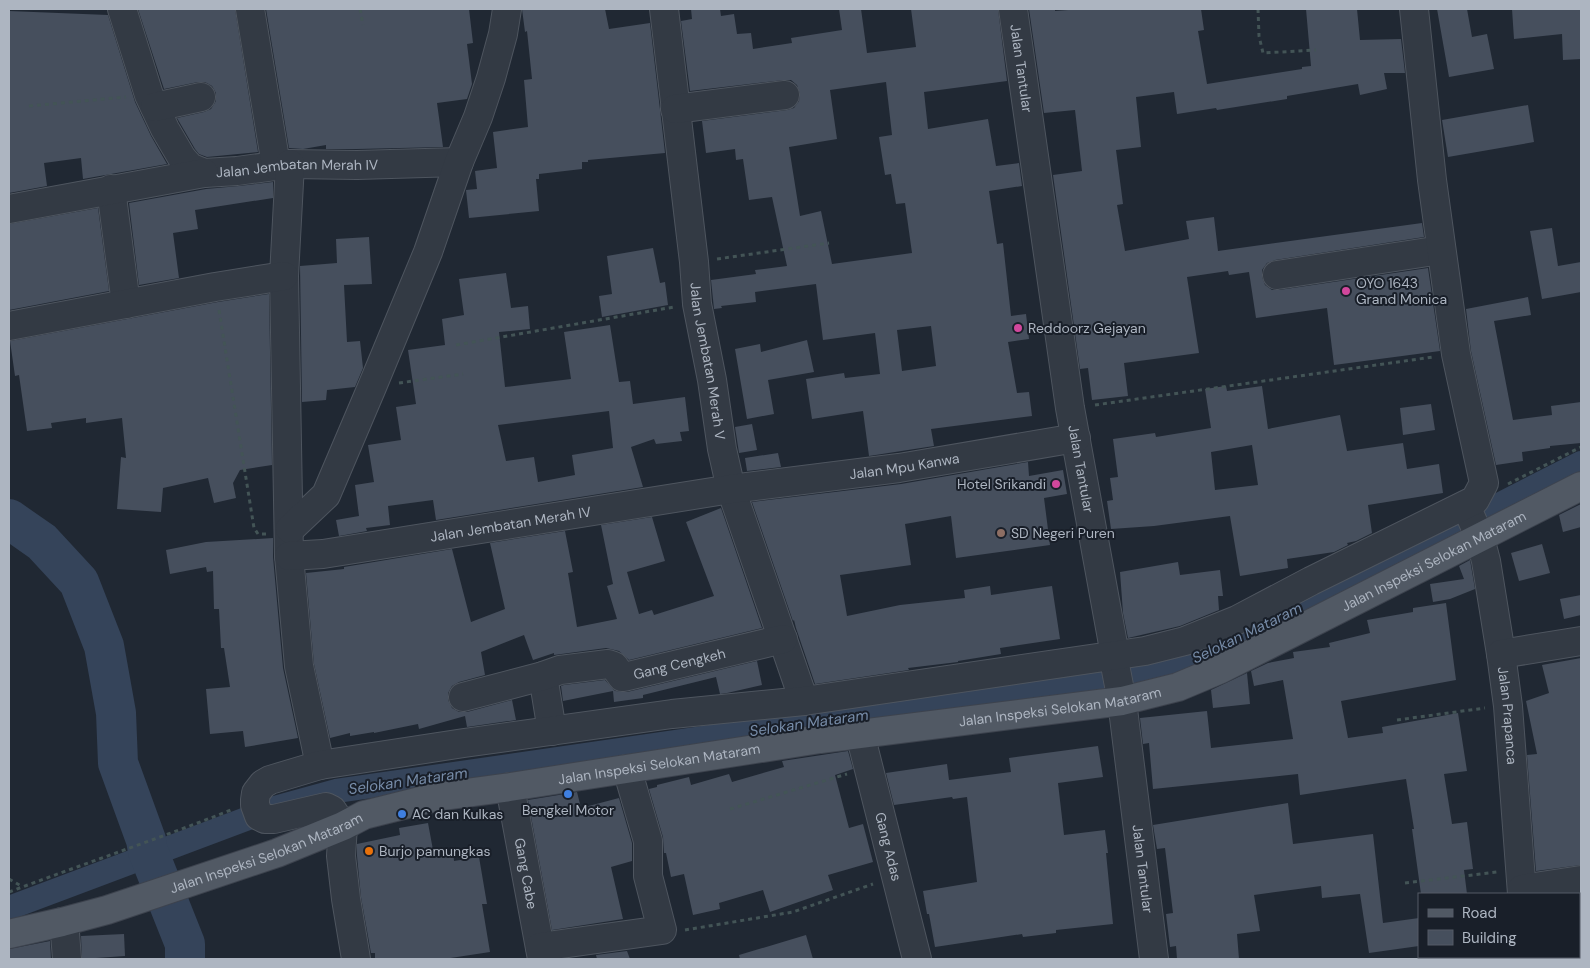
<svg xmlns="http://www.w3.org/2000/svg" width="1590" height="968" font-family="'DM Sans',sans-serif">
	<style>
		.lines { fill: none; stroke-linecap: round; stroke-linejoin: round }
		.canal { stroke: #35445a; stroke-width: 24 }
		.river { stroke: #35445a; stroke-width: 40 }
		.building { fill: #464f5d; fill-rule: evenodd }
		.minor-casing { stroke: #4e555f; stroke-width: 30 }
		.major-casing { stroke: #3d434e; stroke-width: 30 }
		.path { stroke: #435456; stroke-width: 3; stroke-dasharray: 4 4; stroke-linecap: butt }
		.minor { stroke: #333a44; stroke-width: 28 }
		.major { stroke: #515964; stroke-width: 28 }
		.hotel-dot { fill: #d1479c; stroke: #191f29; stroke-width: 2 }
		.education-dot { fill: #8d6e63; stroke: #191f29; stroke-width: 2 }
		.shop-dot { fill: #3f7fe0; stroke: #191f29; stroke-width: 2 }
		.food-dot { fill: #e8710a; stroke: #191f29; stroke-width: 2 }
		.labels { text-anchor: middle; stroke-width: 4; stroke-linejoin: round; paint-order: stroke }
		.street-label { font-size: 14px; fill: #adb5c1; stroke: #191f29 }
		.poi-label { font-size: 14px; fill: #adb5c1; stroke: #191f29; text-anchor: start }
		.water-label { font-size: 15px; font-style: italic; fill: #778ca8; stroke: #191f29 }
	</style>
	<rect width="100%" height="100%" fill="#202833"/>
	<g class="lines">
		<path class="canal" d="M9,908l269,-101 58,-16 589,-85 216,-34 50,-10 390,-199"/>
		<path class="river" d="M9,519l33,23 37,40 25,64 12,67 2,50 28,77 2,11 37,93v15"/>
	</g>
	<g class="building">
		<path d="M138,9h97l23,143 -51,5 -8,-3 -4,-5 -18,-31 27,-6 7,-3 5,-8v-8l-4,-7 -7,-4h-7l-34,7z"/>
		<path d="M266,9h203l4,34 -6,1 5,40 -5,15 -30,4 6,44 -86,2h-31v-4l-23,4 -14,-1z"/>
		<path d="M522,9h83l4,20 41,-6 15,130 -77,7v2h-6v7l-43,5v5h-3l3,32 -70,7 -3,-28 11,-1 -2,-18 22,-3 -4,-36 35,-5 -4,-47 8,-1 -5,-48 -2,1z"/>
		<path d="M691,9h29l1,7 13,-2 3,20 14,-1 2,16 39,-6 -1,-5 51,-8 -3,-21h22l6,44 49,-6 -5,-38h87l9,72 -83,11 4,37 60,-10 8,47 23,-3 3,23 -33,5 8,53 6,-1 8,73 15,-2 3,25 -21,3 9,51 12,-1 3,24 -101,13 3,17 -65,10 -6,-45 -51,8 -6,-40 38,-6 1,5 35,-4 -5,-41 -52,7 -7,-56 -61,8 1,10 -35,4 1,2 -8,1 -3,-29 45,-6 -1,-4 32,-4 -15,-69 -23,3 -6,-41 -7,1 -1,-11 -29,4 -4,-32 85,-11 7,-2 5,-7 1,-7 -3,-9 -6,-5h-7l-94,11 -9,-70 11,-2zM886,82l6,53 -13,2 6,38 6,-1 5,30 9,-1 7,50 -80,11 -11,-53 -21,5 -11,-69 48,-8 -7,-49zM931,326l5,40 -34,5 -5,-41z"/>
		<path d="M1029,9h26v2l26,-2h120l3,21 -6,1 9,53 95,-15v-2l9,-1 -5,-57h51l3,31 41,-1 4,34h-21l3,16 -27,6 -2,-11 -71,12v3l-70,11 -1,-2 -39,6 -3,-22 -38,5 5,50 -25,3 7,54 -6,1 8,46 64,-12 -3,-18 28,-4 4,34 204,-28 2,14 -149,23 -8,3 -5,7v7l3,8 7,5h7l149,-22 12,83 -106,14 -7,-57 -71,10 -7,-46 -20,3 -1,-4 -41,6 12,76 -75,10 4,33 -36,4 -4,-32 -8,1 -27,-194 29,-4 -7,-61 -31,3z"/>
		<path d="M1437,9h30l5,28 15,-3 7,35 -45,8z"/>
		<path d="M1512,9h69v50l-18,1 -1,-26 -48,5z"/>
		<path d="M9,11l99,4 27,87 16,34 16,28 -84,15 -2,-21 -37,5 3,23 -38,7z"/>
		<path d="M1528,105l6,37 -86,15 -6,-37z"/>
		<path d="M273,182v16l-78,12 3,19 -25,4 6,45 -40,7 -10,-82 77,-14 33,-3z"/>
		<path d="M98,208l11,83 -100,19v-86z"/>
		<path d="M1552,228l6,38 23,-4v30l-39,7 -12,-68z"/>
		<path d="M369,237l3,47 -28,1 3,57 13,-1 3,27 -8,19 -28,3 -1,10 -24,2 -2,-136 37,-3 -1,-24z"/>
		<path d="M653,248l7,35 5,-1 3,23 -66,12 -3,-21 13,-2 -5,-38z"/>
		<path d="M506,273l5,35 17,-2 2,23 -31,3 6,55 66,-8 -7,-47 46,-7 9,57 11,-1 3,23 52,-7 4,34 -9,1 2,9 -26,3 -2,-5 -23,8 12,40 -207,33 -3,-20 -45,6 2,19 -24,3 1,3 -28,5 -3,-16 23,-4 -4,-31 19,-3 -6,-37 33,-5 -5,-33 20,-3 -8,-54 37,-5 -3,-26 22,-4 -5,-36zM609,411l4,37 -41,7 3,20 -37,7 -4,-25 -28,4 -8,-36z"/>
		<path d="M269,294l3,171 -32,5 -7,13 3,15 -22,5 -6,-25 -45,10 -2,24 -44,-3 4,-52 5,1 -4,-40 -36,5v-5l-35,5 1,5 -25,3 -8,-56 -4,1 -5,-35 208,-39z"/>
		<path d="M1528,297l3,18 -37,6 19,99 39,-5 -1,-9 30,-4v41l-31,3v2l-28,4 1,9 -27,4 -25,-114 -5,-42z"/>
		<path d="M807,340l7,32 -46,8 6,34 -27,5 -12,-70 25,-5 1,8z"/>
		<path d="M1226,386l1,5 35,-5 6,43 72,-14 7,36 56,-8 4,26 32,-5 4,29 -75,12 4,28 -16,8 -9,2 1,2 -14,7 -47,7 1,9 -48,8 -10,-60 -76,10 -43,3 -4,-28 6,-1 -3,-22 8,-1 -5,-38 42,-6 1,4 55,-9 -6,-39zM1252,445l6,40 -43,5 -4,-38z"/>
		<path d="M1431,404l4,26 -32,5 -3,-27z"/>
		<path d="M752,424l5,26 -18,3 -4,-26z"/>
		<path d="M778,453l3,14 -34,4 -2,-13z"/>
		<path d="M1028,462l1,14 34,-6 4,24 -23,4 6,47 -94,13 -5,-42 -46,8 6,41 -71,10 7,41 53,-11 65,-7 -1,-8 26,-4 1,9 61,-9 8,53 -60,9 1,6 -43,7v1l-50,6 1,2 -94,14 -19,-56 -2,-8 -1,1 -41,-119 149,-18z"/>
		<path d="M1581,504v23l-18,5 -4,-17z"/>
		<path d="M721,508l41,120 -133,32 -10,-9 -13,-3 -52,7v-2l-21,7 -9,-25 -43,17 4,23 -26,7 -7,4 -4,7v7l4,8 7,4h8l45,-12 4,20 -49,7 -2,-11 -46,13 -1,-5 -44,9v-1l-24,4v-3l-20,5 -16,-74 -8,-91 38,-4v-2l108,-18 19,73 34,-13 -15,-66 75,-12 8,41 -5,1 9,54 40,-8 -10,-33 6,-2 -12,-59 51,-8 13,44 -38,11 12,42 13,-4 2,5 60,-19 -28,-74z"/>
		<path d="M273,538v19l10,111 15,70 -53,9 -2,-16 -33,3 -4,-45 24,-2 -6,-39h-3l-2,-39h-5l-1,-38 -6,1 -1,-5 -36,7 -4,-24 40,-8z"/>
		<path d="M1542,544l8,29 -31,8 -8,-28z"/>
		<path d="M1470,560l5,29 -25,10 -17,3 -3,-18 34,-5 -5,-13z"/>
		<path d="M1178,562l2,13 40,-5 3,26h-5l1,14 -39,16 -52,12 -5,-25 -3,-41z"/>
		<path d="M1581,595v20l-17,4 -4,-20z"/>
		<path d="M1446,603l10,77 -115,21 7,37 35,-5 -1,-6 76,-14 9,58 -23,3 8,50 15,-2 6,47 -9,1 3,24h-46l-9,-65h2l-8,-50 -106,16 -2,-21 -145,15 -4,-46 -6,1 -3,-26 67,-7 4,37 82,-9 -10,-59 -29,6 -3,-15 17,-8 26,-5 -1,-6 37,-5 -1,-4 41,-10 -3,-13 46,-8v-4z"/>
		<path d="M1581,658v207l-45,6 -9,-116 10,-1 -11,-53 23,-8 -7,-28z"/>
		<path d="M757,661l5,24 -35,8 -7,1 -4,-17 -73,18v3l-29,4 -1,-11 -50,10 -2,-15 3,-1 41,-5 10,11 12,1z"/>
		<path d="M1247,673l3,31 -37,4 -2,-18z"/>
		<path d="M1098,746l5,31 -45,6 6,52 41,-5 3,23h-2l7,71 -57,6v3l-33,4 -1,-3 -87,13 -6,-33h-2l-4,-23 54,-9 -10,-85 -14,2 -1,-2 -58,8 -8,-32 61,-9 2,16 62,-8 -2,-14z"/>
		<path d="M848,751l5,18 -18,6 14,53 14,-4 10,38 -45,13 5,15 -63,22 -7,-22 -44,13 1,6 -27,6 -9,-41 -13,3 -5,-24h-2l-1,-16 -14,-48 8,-2v-2l32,-8 2,8 38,-11 3,8 52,-15 -2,-6z"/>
		<path d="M577,792l4,16 38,-10 13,45v18l-21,6 12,52 -71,11 -24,-130z"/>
		<path d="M1288,803l5,41 80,-10 10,89 36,-5v28l-50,7 -9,-59 -38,4 -1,-12 -67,9 6,36 -23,3 2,25h-62l-1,-13 -6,1 -4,-33 7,-1 -8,-65 -8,1 -4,-24z"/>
		<path d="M428,823l5,27 20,-2 1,13 25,-4 8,47h-5l8,48 -46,7h-69v-6h-4l-10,-56 -4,-41v-12l43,-9 -1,-7z"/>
		<path d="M124,934l1,22 -43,3 -1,-23z"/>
		<path d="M806,935l7,24h-73l-1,-4z"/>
		<path d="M50,941l1,18h-42v-10z"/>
		<path d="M627,951l3,8h-33l-1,-4z"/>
	</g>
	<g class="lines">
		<defs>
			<g id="minor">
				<path id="s1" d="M122,9l27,86 16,34 17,29 8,9 14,6 33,-2 53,-7 67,1 102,-3"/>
				<path d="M250,9l26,156"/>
				<path id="s2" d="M664,9l30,253 3,42 15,76 10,69 9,40 73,212"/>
				<path id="s3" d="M1013,9l57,399 45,247v10l7,36 32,258"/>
				<path d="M155,107l46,-10"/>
				<path d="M675,109l110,-14"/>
				<path d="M290,164l-6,112 5,280 10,110 21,99"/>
				<path d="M111,189l15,115"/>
				<path d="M9,209l195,-36"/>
				<path d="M1277,275l164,-25"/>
				<path d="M9,326l206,-39 69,-11"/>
				<path id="s4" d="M1466,506l14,32 6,23 15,93 7,52 14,188"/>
				<path d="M290,529l36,-34 46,-108 56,-135 31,-90 19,-45 13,-39 12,-44 4,-25"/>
				<path id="s5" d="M289,556l34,-2 408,-65 168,-21 177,-30"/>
				<path d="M1501,654l80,-13"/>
				<path d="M543,676l9,55"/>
				<path id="s6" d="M463,697l80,-21 17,-6 48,-6 6,2 8,11h2l159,-38"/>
				<path id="s7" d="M860,734l57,225"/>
				<path id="s8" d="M510,787l32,172"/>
				<path d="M1522,889l59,-9"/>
				<path d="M62,922l3,11 2,26"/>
				<path d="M540,947l122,-17 -14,-54v-35l-21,-72"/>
				<path d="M1527,957v2"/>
				<path d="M356,959l-10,-60 -5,-43 2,-30 -11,-16 -6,-3 -52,12h-9l-6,-3 -4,-11v-5l1,-7 7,-9 7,-4 50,-15 144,-22 208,-29 132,-13 341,-50 40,-10 52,-21 74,-39 164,-81 9,-17 -28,-129 -24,-174 -18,-171"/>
			</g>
			<g id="major">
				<path id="s9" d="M9,934l53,-12 45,-12 170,-57 66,-27 21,-11 72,-18 74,-10 310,-48 302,-38 56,-14 43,-18 360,-183"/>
			</g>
		</defs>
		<use href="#minor" class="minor-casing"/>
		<use href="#major" class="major-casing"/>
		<g class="path">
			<path d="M360,9l3,16"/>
			<path d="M1258,9l1,27 4,17 53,-3"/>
			<path d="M29,106l97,-9"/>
			<path d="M717,259l112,-16"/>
			<path d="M219,310l35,218 4,6h8"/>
			<path d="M456,345l218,-38"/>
			<path d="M399,383l64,-9"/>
			<path d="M1095,405l338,-48"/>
			<path d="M1508,484l73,-37"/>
			<path d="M1397,720l88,-12"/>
			<path d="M730,809l117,-35"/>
			<path d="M9,879l14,8"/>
			<path d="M1405,883l92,-11"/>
			<path d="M9,892c74,-28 149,-53 222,-82"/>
			<path d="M685,930l108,-18 80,-28"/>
		</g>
		<use href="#minor" class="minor"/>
		<use href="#major" class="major"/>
	</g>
	<g class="hotel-dot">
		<circle cx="1346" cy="291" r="5"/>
		<circle cx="1018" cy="328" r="5"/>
		<circle cx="1056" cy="484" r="5"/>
	</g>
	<circle class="education-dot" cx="1001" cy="533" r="5"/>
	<g class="shop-dot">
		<circle cx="568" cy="794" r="5"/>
		<circle cx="402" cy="814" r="5"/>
	</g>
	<circle class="food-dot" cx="369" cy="851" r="5"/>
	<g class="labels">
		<g class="street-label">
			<text dy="5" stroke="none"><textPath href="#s3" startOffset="60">Jalan Tantular</textPath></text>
			<text dy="5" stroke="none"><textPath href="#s1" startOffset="282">Jalan Jembatan Merah IV</textPath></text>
			<text dy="5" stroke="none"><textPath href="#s2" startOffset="355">Jalan Jembatan Merah V</textPath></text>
			<text dy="5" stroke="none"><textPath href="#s5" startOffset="622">Jalan Mpu Kanwa</textPath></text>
			<text dy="5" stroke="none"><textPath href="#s3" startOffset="465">Jalan Tantular</textPath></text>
			<text dy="5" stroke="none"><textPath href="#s5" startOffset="224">Jalan Jembatan Merah IV</textPath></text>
			<text dy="5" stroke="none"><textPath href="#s9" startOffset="1485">Jalan Inspeksi Selokan Mataram</textPath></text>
			<text dy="5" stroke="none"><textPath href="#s6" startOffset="228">Gang Cengkeh</textPath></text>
			<text dy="5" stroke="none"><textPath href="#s9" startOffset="1080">Jalan Inspeksi Selokan Mataram</textPath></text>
			<text dy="5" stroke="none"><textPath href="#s4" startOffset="215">Jalan Prapanca</textPath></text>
			<text dy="5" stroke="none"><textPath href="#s9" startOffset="675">Jalan Inspeksi Selokan Mataram</textPath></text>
			<text dy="5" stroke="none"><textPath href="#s7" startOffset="116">Gang Adas</textPath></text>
			<text dy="5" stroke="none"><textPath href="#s9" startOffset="270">Jalan Inspeksi Selokan Mataram</textPath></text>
			<text dy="5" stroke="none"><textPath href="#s3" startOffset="870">Jalan Tantular</textPath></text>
			<text dy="5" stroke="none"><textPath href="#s8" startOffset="88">Gang Cabe</textPath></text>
		</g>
		<g class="poi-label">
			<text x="1356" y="288">OYO 1643<tspan x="1356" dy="16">Grand Monica</tspan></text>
			<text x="1028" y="333">Reddoorz Gejayan</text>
			<text x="1046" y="489" text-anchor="end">Hotel Srikandi</text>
			<text x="1011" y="538">SD Negeri Puren</text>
			<text x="568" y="815" text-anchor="middle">Bengkel Motor</text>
			<text x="412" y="819">AC dan Kulkas</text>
			<text x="379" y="856">Burjo pamungkas</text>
		</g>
		<g class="water-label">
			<text transform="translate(1247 633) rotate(-26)" y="5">Selokan Mataram</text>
			<text transform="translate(809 723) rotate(-8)" y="5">Selokan Mataram</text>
			<text transform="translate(408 781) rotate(-8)" y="5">Selokan Mataram</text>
		</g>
	</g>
	<rect width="1590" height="968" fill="none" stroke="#adb5c1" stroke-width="20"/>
	<rect x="1418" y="893" width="162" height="65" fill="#191f29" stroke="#545b66"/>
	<rect x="1428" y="909" width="25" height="8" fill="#515964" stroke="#545b66"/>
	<text x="1462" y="918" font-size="15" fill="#adb5c1">Road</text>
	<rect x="1428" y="930" width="25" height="15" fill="#464f5d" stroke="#545b66"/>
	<text x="1462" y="943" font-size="15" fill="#adb5c1">Building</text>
</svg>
